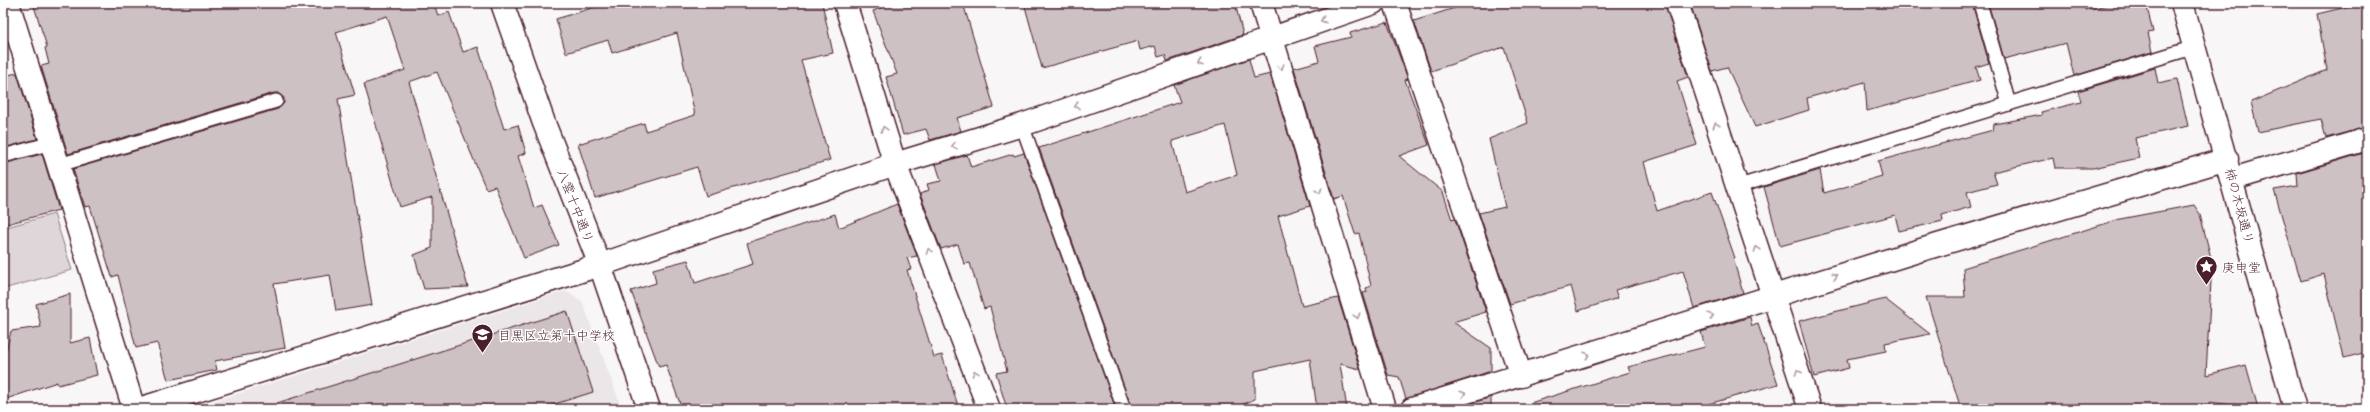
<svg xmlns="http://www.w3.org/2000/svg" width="2370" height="412" font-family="Mynerve,'Klee One',sans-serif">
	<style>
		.built { fill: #ebe6e8 }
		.green { fill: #ded6d9; stroke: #947a82 }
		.building { fill: #cdc1c4; stroke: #4a1f2b; fill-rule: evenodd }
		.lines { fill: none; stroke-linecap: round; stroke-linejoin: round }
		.lane-casing { stroke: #4a1f2b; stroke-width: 16 }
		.street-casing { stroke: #4a1f2b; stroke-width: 25 }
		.secondary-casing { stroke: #4a1f2b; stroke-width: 25 }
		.lane { stroke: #fff; stroke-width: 13 }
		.street { stroke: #fff; stroke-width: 22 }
		.secondary { stroke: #fff; stroke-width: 22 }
		.oneway { stroke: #ae9aa0 }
		.labels { text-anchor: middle; stroke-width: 3; stroke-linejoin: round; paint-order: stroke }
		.street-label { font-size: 13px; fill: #4a1f2b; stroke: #fff }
		.poi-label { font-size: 13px; fill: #4a1f2b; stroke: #fff; text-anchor: start }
	</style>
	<rect width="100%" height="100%" fill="#f8f6f7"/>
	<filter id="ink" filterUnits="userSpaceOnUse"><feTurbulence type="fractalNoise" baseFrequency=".025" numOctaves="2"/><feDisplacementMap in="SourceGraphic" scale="8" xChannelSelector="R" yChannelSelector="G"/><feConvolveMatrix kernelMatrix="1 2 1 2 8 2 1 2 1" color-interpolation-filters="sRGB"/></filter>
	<g filter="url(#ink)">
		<path class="built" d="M565,291l17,10 40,108h-433z"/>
		<path class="green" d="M54,214l18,56 -69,19v-61z"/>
		<g class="building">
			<path d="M33,3h401l4,13 11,-4 14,40 15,-5 26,82 14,-4 8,28 -8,3 16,52 8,-3 17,40 -35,13 -29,-72 -9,3 -49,-117 -28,10 59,205 -44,2 -10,-34 18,-7v-51l-32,10 -36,-123 41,-14 -18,-54 -51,16 19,63 -17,4 34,206 -36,6 -6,-36 -56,9 11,64 -70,13 2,9 -49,10 -11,-37 -21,5 -18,-73 -6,2 -22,-71 -5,1 -12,-38 205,-60 6,-6v-5l-6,-5h-4l-206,61 -27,-88 8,-2 -4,-16 2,-1z"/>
			<path d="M608,3h214l11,50 -32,7 29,100 -124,36 -9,-29 -102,31 -17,-54 66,-21 2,8 49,-16 -18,-82 -65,20 -4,-13 -42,13 -10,-34z"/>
			<path d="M893,3h70l31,104 -37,11 4,13 -31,9 -4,-11 -23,6 -17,-58 11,-3 -24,-63z"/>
			<path d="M1024,3h211l8,32 -76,26 -2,-6 -7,2 -3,-11 -15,4 -2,-9 -96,27z"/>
			<path d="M1470,3h195l23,74 -11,4 20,64 -53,17 13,49 55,-19 23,66h-2l10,35 -49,15 -11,-37 -68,19 3,8 -40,13 -7,-25 -61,18 -31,-91 26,-6 -16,-68 39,-16 -24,-76 -73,24 -17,-50z"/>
			<path d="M1690,3h282l17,60 -13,4 4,13 -113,31 -2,-29 -58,16 2,12 -54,17 -28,-60 -15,4z"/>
			<path d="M1988,3h95l2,7 30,-7h31l7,29 -5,1 4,19 -78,24 -8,-33 -62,16z"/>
			<path d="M2363,3h4v124l-41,11 -5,-19 -63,13 -7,-30 76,-32 -10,-56z"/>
			<path d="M1387,22l21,57 -3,1 24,65 -30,11 44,36 9,28 3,-1 31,93 -33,10 38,26v23l-85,28 -7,-22 -11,-2 -25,-82 4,-1 -1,-4 5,-2 -12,-53 -4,1 -12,-38 -9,3 -40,-131 25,-7 -4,-15 36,-9 -1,-4z"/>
			<path d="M1249,59l5,19 16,-4 40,132 -32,10 24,90 36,-8 22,71 -20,-5 7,45h-30l-7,-50 -55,12v28l-22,10h-101l-93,-261 141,-46 -6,-17zM1225,125l12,50 -52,17 -13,-51z"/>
			<path d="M2155,68l3,15 19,-4 11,47 -53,12 4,20 -46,10h-38l-2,-10 -60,14 4,12 -30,8 4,15 -29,8 1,6 -44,10 -4,-16 -115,31 -16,-59 56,-17 4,23 58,-17 -4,-15 115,-31 1,-6 48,-9 -1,-3 40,-10 -3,-11z"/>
			<path d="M17,73l20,66 -34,9v-72z"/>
			<path d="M2367,152v200l-23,6 -20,-84 -23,7 -27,-91 24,-4 -1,-13z"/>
			<path d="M1024,153l92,256h-109l-11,-36 11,-2 -17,-64 -6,2 -14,-46 -6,1 -6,-20 -17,5 -21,-55 9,-4 -2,-6 14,-3 -5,-17 31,-9 4,12 42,-13 1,2z"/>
			<path d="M42,154l17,56 -56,15v-61z"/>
			<path d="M897,204l20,52 -10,2 4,11 -4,1 27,87 8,-2 17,54h-277l-16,-44 -7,2 -28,-76 25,-8 -3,-14 35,-9 7,23 58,-19 -6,-21 88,-29 4,14z"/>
			<path d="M2194,205l6,9 12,48 -6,113 40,-10 12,43 -49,-6 1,7h-249l-35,-112h39l-2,-29 157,-49z"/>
			<path d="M70,294v49l20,-5 7,37 -39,10 -1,-3 -54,18v-48l3,-1 5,-20 30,-4 -5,-23z"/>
			<path d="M1885,299l45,35 -45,9 1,8 -39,8 2,9 -35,9 -15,-56z"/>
			<path d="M567,311l26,81 -54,17h-261l-1,-6z"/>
			<path d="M1750,317l2,9 6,-2 20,60 -87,25h-160l-1,-6 100,-31 -2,-5 77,-20 -4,-15z"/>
			<path d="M1491,397v12h-37z"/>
		</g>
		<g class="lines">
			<defs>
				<g id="lane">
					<path d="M1980,3l29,101"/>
					<path d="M1022,125l102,284"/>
					<path d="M3,156l49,-13"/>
					<path d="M59,165l217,-64"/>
					<path d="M1736,187l459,-140"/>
				</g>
				<g id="street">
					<path d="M8,3l126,406"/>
					<path d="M502,3l42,120 56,142 49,144"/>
					<path d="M845,3l50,161 94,245"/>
					<path d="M1261,3l124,406"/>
					<path d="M1395,3l126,373"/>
					<path d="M1677,3l133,406"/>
					<path d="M2233,179l134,-40"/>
					<path d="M139,409l461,-144 295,-101 127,-39 351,-122"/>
					<path d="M1412,409l509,-159 306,-91"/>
				</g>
				<path id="secondary" d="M2182,3l113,406"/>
			</defs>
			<use href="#lane" class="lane-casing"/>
			<use href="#street" class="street-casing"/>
			<use href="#secondary" class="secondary-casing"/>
			<use href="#lane" class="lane"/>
			<use href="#street" class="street"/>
			<use href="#secondary" class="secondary"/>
		</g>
		<defs><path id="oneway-chevron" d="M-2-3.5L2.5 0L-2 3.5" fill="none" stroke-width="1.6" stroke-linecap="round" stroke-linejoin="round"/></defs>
		<g class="oneway">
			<use href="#oneway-chevron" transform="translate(1323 20) rotate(161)"/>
			<use href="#oneway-chevron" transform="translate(1200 63) rotate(161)"/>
			<use href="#oneway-chevron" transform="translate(1281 67) rotate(73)"/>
			<use href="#oneway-chevron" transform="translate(1077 106) rotate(161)"/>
			<use href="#oneway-chevron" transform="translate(1716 125) rotate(-108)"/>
			<use href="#oneway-chevron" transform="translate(884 129) rotate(-107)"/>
			<use href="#oneway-chevron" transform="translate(954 146) rotate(163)"/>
			<use href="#oneway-chevron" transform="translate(1319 191) rotate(73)"/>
			<use href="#oneway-chevron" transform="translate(1757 249) rotate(-108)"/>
			<use href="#oneway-chevron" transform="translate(929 251) rotate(-111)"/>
			<use href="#oneway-chevron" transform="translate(1835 276) rotate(-17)"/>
			<use href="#oneway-chevron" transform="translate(1357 316) rotate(73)"/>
			<use href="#oneway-chevron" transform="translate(1711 316) rotate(-18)"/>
			<use href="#oneway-chevron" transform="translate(1587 355) rotate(-18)"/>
			<use href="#oneway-chevron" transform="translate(1798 372) rotate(-109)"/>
			<use href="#oneway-chevron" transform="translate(975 373) rotate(-111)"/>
			<use href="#oneway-chevron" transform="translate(1463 394) rotate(-17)"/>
		</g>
	</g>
	<defs>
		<symbol id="sight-pin" viewBox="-11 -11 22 30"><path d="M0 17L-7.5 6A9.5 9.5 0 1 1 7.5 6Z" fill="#4a1f2b" stroke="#fff"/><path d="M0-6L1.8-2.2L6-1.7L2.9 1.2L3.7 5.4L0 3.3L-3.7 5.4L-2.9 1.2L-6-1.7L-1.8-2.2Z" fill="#fff"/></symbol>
		<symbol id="school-pin" viewBox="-11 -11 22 30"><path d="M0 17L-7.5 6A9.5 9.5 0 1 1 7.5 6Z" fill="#4a1f2b" stroke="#fff"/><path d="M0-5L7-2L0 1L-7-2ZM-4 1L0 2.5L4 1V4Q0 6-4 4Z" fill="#fff"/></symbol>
	</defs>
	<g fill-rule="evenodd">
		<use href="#sight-pin" x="2194" y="254" width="25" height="34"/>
		<use href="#school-pin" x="470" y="322" width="25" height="34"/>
	</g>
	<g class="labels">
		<g class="street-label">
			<text transform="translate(576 206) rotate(69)" y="5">八雲十中通り</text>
			<text transform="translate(2240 206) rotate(75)" y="5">柿の木坂通り</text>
		</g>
		<g class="poi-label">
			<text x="2222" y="272">庚申堂</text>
			<text x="498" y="340">目黒区立第十中学校</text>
		</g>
	</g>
	<rect width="2370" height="412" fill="none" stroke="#fff" stroke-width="16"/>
	<rect x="8" y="8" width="2354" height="396" fill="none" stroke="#4a1f2b" stroke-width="1.5" filter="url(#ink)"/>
</svg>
